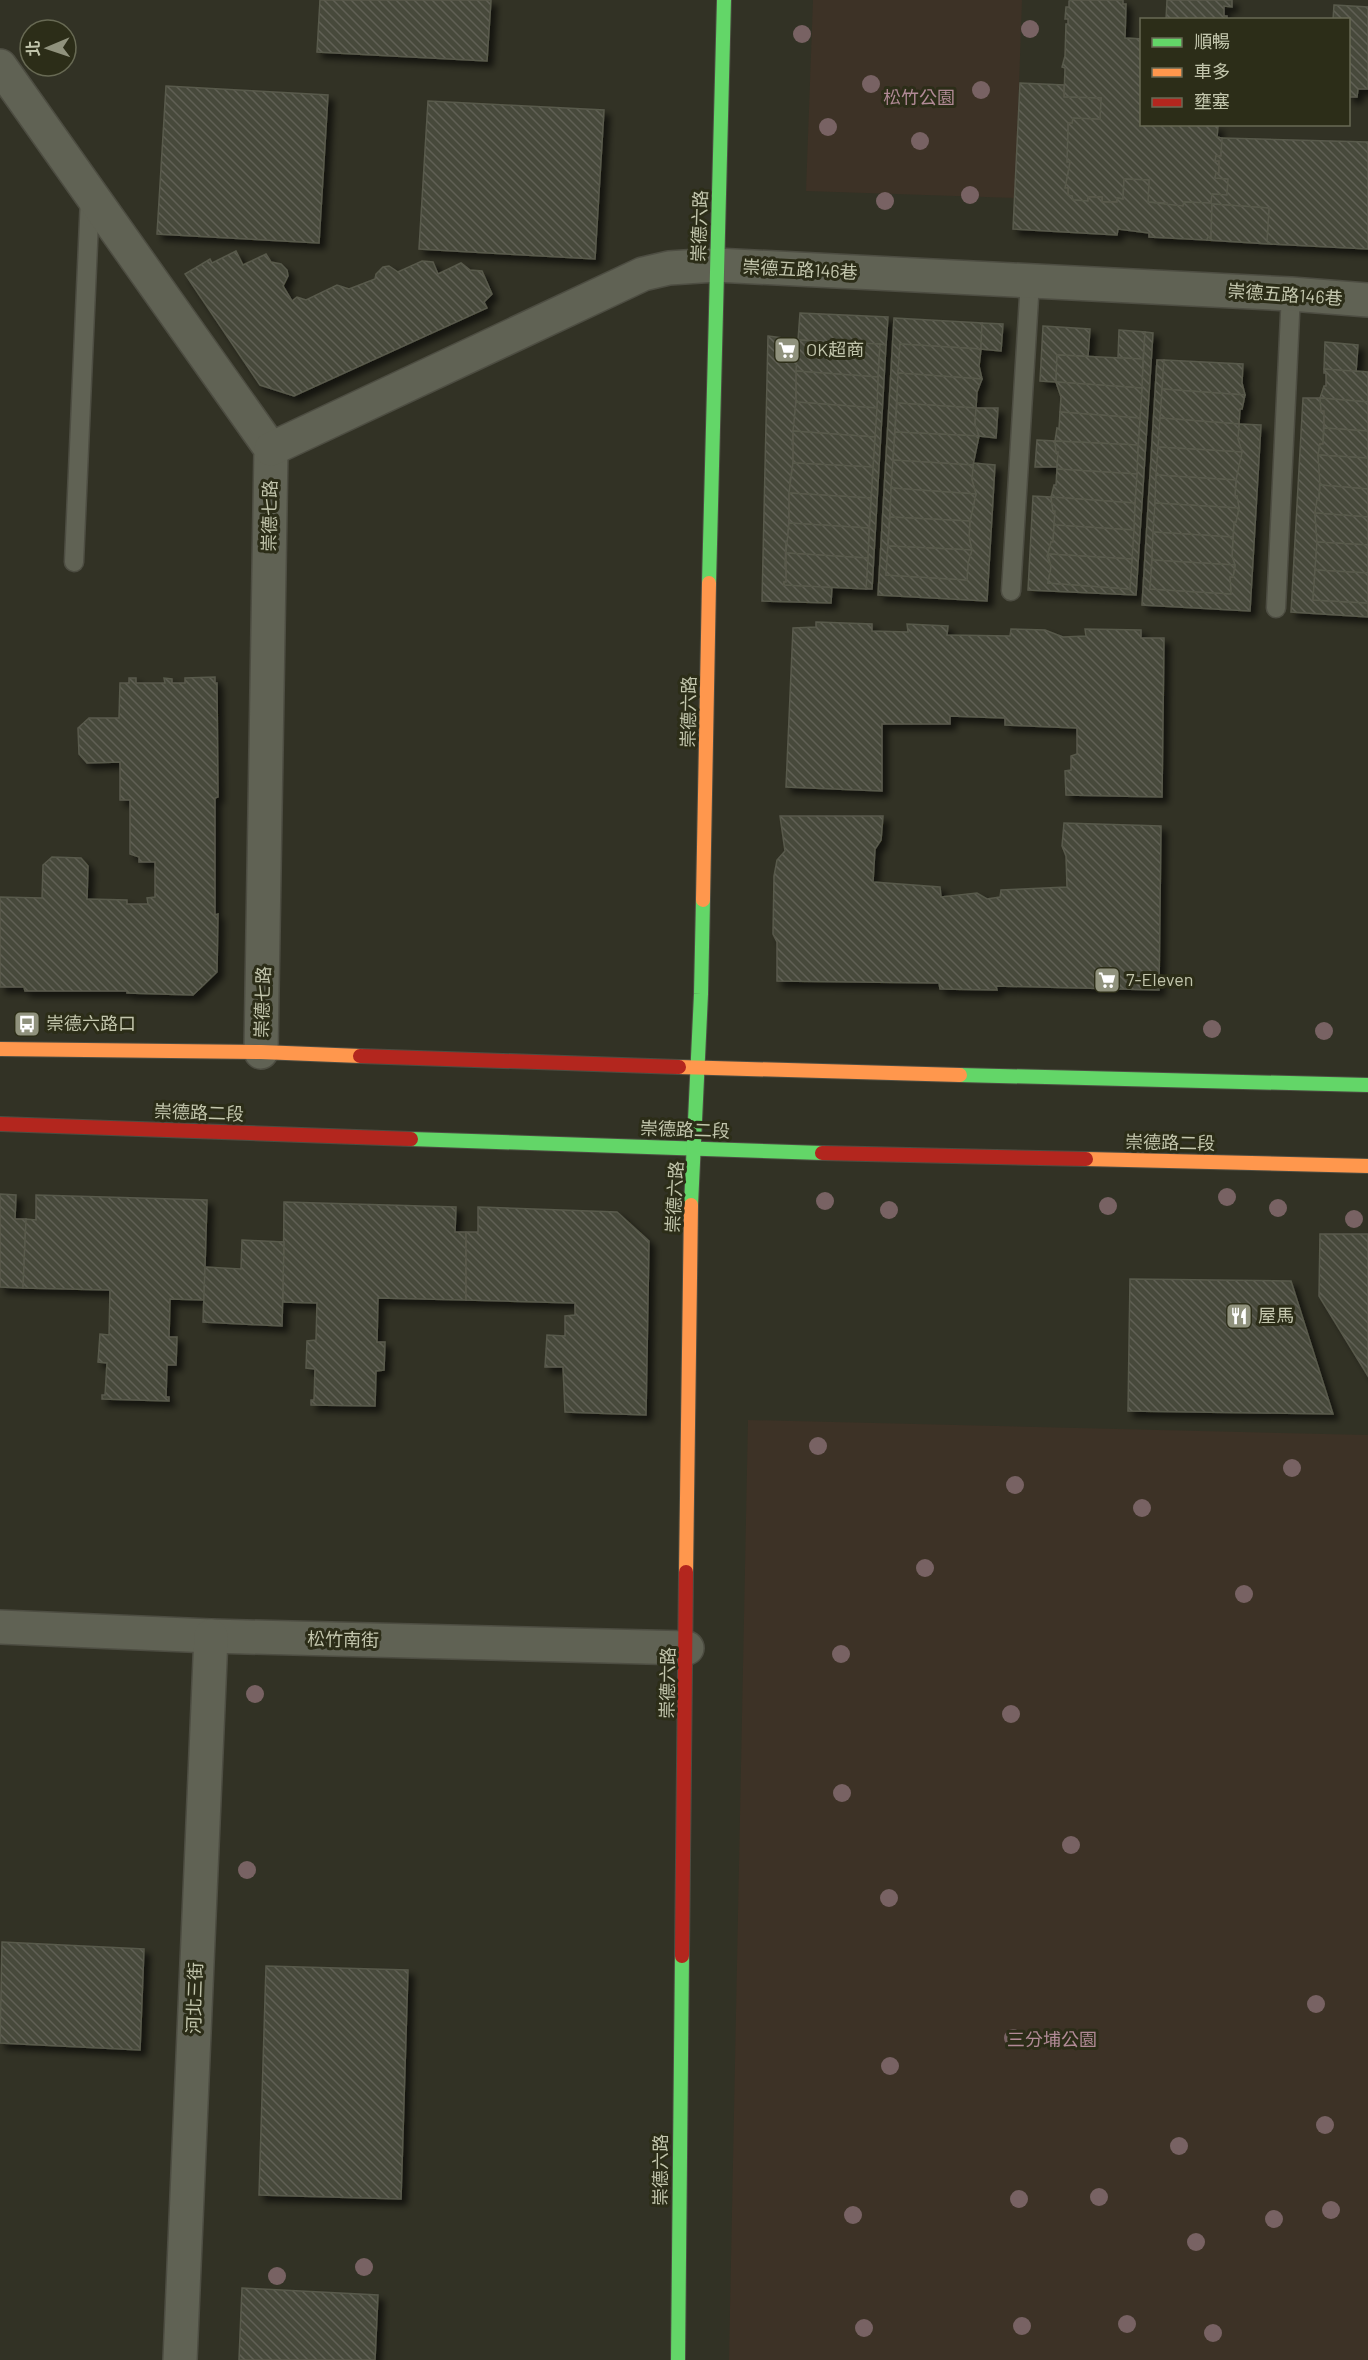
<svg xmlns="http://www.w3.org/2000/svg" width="1368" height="2360" font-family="Barlow,'Noto Sans TC',sans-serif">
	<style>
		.park { fill: #3d3226 }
		.building { fill: url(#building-back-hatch); stroke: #595a4c; stroke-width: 1.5; filter: url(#shadow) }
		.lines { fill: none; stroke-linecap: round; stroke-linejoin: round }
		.lane-casing { stroke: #4d4d42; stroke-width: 21 }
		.street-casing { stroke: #4d4d42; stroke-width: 36 }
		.fast-casing { stroke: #4d4d42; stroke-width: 16 }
		.slow-casing { stroke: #4d4d42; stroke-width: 16 }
		.jam-casing { stroke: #4d4d42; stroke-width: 16 }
		.lane { stroke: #606254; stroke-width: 18 }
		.street { stroke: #606254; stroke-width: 33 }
		.fast { stroke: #63d668; stroke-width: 14 }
		.slow { stroke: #ff974d; stroke-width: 14 }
		.jam { stroke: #b3261e; stroke-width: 14 }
		.tree { fill: #786263 }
		.labels { text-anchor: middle; stroke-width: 6; stroke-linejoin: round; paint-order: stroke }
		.park-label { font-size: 18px; fill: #b18a96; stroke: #2c2d18 }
		.street-label { font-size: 18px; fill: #c3c6ad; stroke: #2c2d18 }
		.poi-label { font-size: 18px; fill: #c3c6ad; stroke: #2c2d18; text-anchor: start }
	</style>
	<defs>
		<pattern id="building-back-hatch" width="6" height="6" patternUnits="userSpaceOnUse" patternTransform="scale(1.5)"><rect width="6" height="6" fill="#47483b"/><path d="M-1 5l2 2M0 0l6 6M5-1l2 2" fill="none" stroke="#606155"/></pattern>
		<filter id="shadow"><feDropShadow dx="5.5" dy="5.5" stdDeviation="3" flood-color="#0009"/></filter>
	</defs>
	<rect width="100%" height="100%" fill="#323225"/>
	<g class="park">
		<path d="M813,0h209l-7,198 -209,-7z"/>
		<path d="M748,1420l620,15v925h-639z"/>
	</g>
	<g class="building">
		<path d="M320,0h171l-4,61 -170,-9z"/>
		<path d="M1072,0h51v4h3l-1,34 17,1v85l76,2 -1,11 5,1 -1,18h-5l-1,5h4v12h-3l-1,5 13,1 -1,16 -15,-1 -1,9 -27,-1 -1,4h-16v-3l-19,-1 1,-22 -25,-1 -1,20 -6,-1v4h-15v-5h-14v4l-15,-1 -1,-4 -4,-1v-7h-3l5,-26h-3l1,-39h4l1,-5 27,1 1,-21 -37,-1 1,-29 -3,-1 3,-11 1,-32h2v-5h-3l1,-12h3v-6z"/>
		<path d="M1167,0h65v7l-8,-1v10h3v4h-61z"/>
		<path d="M1334,5l34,2v82h-10l-1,8h-9v-77h-15z"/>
		<path d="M1020,83l44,2v12l37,1 -1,21 -27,-1 -1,5h-4l-1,39h3l-5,26h3v7l4,1 1,4 15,1v-4h14v5h15v-4l6,1 1,-20 25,1 -1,22 35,4 1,-4 27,1 1,-9 15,1 1,-16 -13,-1 1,-5h3v-12h-4l1,-5h5l1,-18 146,4v107l-97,-5 -4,-3 2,-33 -57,-4 -1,34 -3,-1 -1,3 -58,-3v-4l-31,-4 -1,6 -104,-6z"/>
		<path d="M166,86l162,9 -9,148 -162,-9z"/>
		<path d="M428,101l176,9 -9,149 -176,-10z"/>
		<path d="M1212,204l57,4 -2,33 4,3 -64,-4 1,-3 3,1z"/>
		<path d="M236,251l7,14 23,-11 5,8 10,2 6,6 1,6 -5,10 9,15 5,-4 9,3 31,-15 12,4 26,-10 1,-5 7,-7 6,-1 9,6 24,-11 11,1 5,12 23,-11 9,7 12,1 10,23 -8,8 3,6 -193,88 -34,-11 -75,-111 25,-15 2,4z"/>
		<path d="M800,313l88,4 -2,28 -88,-5z"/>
		<path d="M894,318l88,5 -1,26 -81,-5 -14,231 81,5 1,-17 4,-13 -3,-13 1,-16 6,-27 -4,-14 1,-17 22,2 -8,136 -109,-6z"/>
		<path d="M982,323l21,1 -2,27 -20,-2z"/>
		<path d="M1043,326l47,3 -2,27 -31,-1 -1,27 -16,-1z"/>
		<path d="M1119,330l26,2 -2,27 -25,-1z"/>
		<path d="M1145,332l8,1 -17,262 -108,-5 5,-94 18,1 2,14h2l-2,31h-2l-4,14 4,11 -3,16 82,6z"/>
		<path d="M768,336l30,4 -3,79 -3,25 2,1 -1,18 -3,17 -2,61h-2l-1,25h2l-1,16h-2v3l48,2 -1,16 -69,-2z"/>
		<path d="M798,340l82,4 -2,33 -82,-6z"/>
		<path d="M1325,342l33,3 -2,27 -32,-3z"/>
		<path d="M880,344l6,1 -14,244h-6z"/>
		<path d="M900,344l81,5 -2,17 3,13 -84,-6z"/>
		<path d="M1057,355l86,4 -1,29 -86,-6z"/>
		<path d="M1157,360h7l-14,229 81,5 -1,-17h3l2,-11 -3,-10 2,-34h2l3,-14 -2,-12h-2l2,-25 5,-19 -4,-13 1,-15 22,1 -11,186 -108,-6z"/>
		<path d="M1164,360l79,4 -1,19 3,12 -83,-6z"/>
		<path d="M1324,369l44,3v30l-48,-4 4,-12h2v-13h-2z"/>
		<path d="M796,371l82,6 -1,31 -81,-6z"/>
		<path d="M898,373l84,6 -5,13 -1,16 -79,-5z"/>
		<path d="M1056,382l86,6 -2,30 -80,-6 1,-15z"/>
		<path d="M1162,389l83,6 -3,14h-2l-1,15 -79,-6z"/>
		<path d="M1303,398h17l1,13h3l-1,33h-3l-2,11 2,14 -1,31h-2l-2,13 2,29 -4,58 55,3v14l-77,-5z"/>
		<path d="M1320,398l48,4v29l-44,-3v-17h-3z"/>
		<path d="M796,402l81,6 -2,29 -82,-6z"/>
		<path d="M897,403l79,5 -1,16 4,12 -84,-4z"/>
		<path d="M976,408h22l-2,30 -17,-2 -4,-12z"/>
		<path d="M1060,412l80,6 -2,27 -83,-4 2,-13 2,1z"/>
		<path d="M1160,418l79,6 -1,15 4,13 -84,-5z"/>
		<path d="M1324,428l44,3v27l-50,-3 2,-11h3z"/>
		<path d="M793,431l82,6 -2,30 -80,-4z"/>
		<path d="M895,432l84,4 -6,29 -80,-5z"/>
		<path d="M1037,440l18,1 1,11h2l-1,15h-22z"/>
		<path d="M1055,441l83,4 -1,29 -80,-5 1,-17h-2z"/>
		<path d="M1158,447l84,5 -6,28 -80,-5z"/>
		<path d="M1318,455l50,3v31l-48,-4z"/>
		<path d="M893,460l80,5 -1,15 4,14 -85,-6z"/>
		<path d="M793,463l80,4 -2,31 -82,-5z"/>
		<path d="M1057,469l80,5 -2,29 -84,-6 3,-12h2z"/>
		<path d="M1156,475l80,5 -1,16h2l2,12 -84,-5z"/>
		<path d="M1320,485l48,4v28l-53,-4 2,-13h2z"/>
		<path d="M891,488l85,6 -6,27 -80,-4z"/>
		<path d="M789,493l82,5 -2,30 -80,-5z"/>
		<path d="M1051,497l84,6 -1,27 -80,-5 1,-14h-2z"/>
		<path d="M1155,503l84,5 -3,14h-2l-1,15 -80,-5z"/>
		<path d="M1315,513l53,4v28l-51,-3z"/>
		<path d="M890,517l80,4 -1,16 3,13 -84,-4z"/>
		<path d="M789,523l80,5 -1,30 -82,-5z"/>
		<path d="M1054,525l80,5 -2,29 -84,-5 3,-12h2z"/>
		<path d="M1153,532l80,5 -1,19 3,9 -83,-5z"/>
		<path d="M1317,542l51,3v28l-53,-3z"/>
		<path d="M888,546l84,4 -4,13 -1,17 -81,-5z"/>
		<path d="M786,553l82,5 -2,31 -82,-4v-3h2z"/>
		<path d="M1048,554l84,5 -2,30 -82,-6 3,-16z"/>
		<path d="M1152,560l83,5 -2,12h-3l1,17 -81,-5z"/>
		<path d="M1315,570l53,3v30l-55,-3z"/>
		<path d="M816,622l56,2v7l36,1 -1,-8 41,2 -1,9 63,1 1,-7 34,1 18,7 23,-1 -1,-7 56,1v8h23l-2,159 -96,-2 -1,-24 6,-1v-14l6,-2v-26l-72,-3v-7l-55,-2v8h-68v67l-96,-4 7,-159 23,-1z"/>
		<path d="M215,677v6h2l1,114 -3,1v117l3,-1 -1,58 -24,23 -66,-2v-2h-102l-1,-4h-24v-90l42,1 1,-33 9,-8 29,1 7,8 -1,33 40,1v4h21l-1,-6 8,-1v-35h-16v-5l-9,-3v-54h-10v-38l-33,1 -8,-9 -1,-26 11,-10h30l1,-35h9v-5h7v5h29l-1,-5 8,1v4h13v-5z"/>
		<path d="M780,816h103l-2,24 -6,9 -2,33 67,5 1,10 36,-4 10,6 13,-2 1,-7 66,-3 -1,-31 -4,-10 2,-23 97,3 -2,164 -163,-4 1,4 -57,-1 -1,-6 -162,-2v-39l-4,-8 1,-58 3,-16 8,-9z"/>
		<path d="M0,1194l16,1 -1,24h11l-3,69 -23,-1z"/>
		<path d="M36,1195l171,5 -3,100 -34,-1 -1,38h8l-1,28h-9l-1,32h3v4l-67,-2v-4h3l2,-32 -9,-1 2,-28 9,1 1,-45 -87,-2 3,-69 10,1z"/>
		<path d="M284,1202l172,5 -1,25h11v68l-88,-2 -1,44h8l-1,28 -8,1 -1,35 -64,-1v-5h3l1,-31 -9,-1 1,-27 9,-1 1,-37 -34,-1z"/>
		<path d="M478,1207l139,5 32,29 -3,174 -81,-3 -2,-45h-18l2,-32 18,1v-20l10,-1v-12l-109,-3v-68h12z"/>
		<path d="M1320,1234h48v142l-49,-80z"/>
		<path d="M242,1240l42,2 -2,84 -79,-4 2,-55 36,2z"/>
		<path d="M1130,1279l161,2 42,133 -205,-3z"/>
		<path d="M2,1942l142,7 -4,101 -140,-7z"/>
		<path d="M266,1966l142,4 -7,229 -142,-4z"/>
		<path d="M242,2288l136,7 -3,65h-136z"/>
	</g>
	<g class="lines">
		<defs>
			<g id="lane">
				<path d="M74,562l16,-364"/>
				<path d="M1011,591l19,-310"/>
				<path d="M1276,608l15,-314"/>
			</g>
			<g id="street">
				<path d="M0,66l271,383 -10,603"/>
				<path d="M271,449l372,-175 26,-6 47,-3 575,29 77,6"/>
				<path d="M0,1627l211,9 476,12"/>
				<path d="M180,2360l31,-724"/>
			</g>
			<g id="fast">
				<path d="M709,583l15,-583"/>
				<path d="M960,1075l408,10"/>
				<path d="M411,1139l411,14"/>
				<path d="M691,1205l10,-211 2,-94"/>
				<path d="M678,2360l4,-404"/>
			</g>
			<g id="slow">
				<path d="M703,900l6,-317"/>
				<path d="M0,1049l261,3 99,4"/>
				<path d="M679,1067l281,8"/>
				<path d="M1086,1159l282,7"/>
				<path d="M686,1572l5,-367"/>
			</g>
			<g id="jam">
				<path d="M360,1056l319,11"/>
				<path d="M0,1124l411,15"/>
				<path d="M822,1153l264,6"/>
				<path d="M682,1956l4,-384"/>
			</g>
		</defs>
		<use href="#lane" class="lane-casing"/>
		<use href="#street" class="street-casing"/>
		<use href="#fast" class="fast-casing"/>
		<use href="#slow" class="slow-casing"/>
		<use href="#jam" class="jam-casing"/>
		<use href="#lane" class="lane"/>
		<use href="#street" class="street"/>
		<use href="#fast" class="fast"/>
		<use href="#slow" class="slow"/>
		<use href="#jam" class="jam"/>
	</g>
	<g class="tree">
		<circle cx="1030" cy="29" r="9"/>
		<circle cx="802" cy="34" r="9"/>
		<circle cx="871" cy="84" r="9"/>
		<circle cx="981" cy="90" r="9"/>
		<circle cx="828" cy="127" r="9"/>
		<circle cx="920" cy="141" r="9"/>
		<circle cx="970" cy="195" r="9"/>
		<circle cx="885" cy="201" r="9"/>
		<circle cx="1212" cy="1029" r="9"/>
		<circle cx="1324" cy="1031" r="9"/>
		<circle cx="1227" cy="1197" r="9"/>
		<circle cx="825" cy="1201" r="9"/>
		<circle cx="1108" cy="1206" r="9"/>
		<circle cx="1278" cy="1208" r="9"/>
		<circle cx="889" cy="1210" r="9"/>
		<circle cx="1354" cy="1219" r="9"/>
		<circle cx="818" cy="1446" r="9"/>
		<circle cx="1292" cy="1468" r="9"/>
		<circle cx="1015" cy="1485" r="9"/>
		<circle cx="1142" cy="1508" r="9"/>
		<circle cx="925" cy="1568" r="9"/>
		<circle cx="1244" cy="1594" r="9"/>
		<circle cx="841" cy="1654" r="9"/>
		<circle cx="255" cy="1694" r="9"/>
		<circle cx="1011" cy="1714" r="9"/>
		<circle cx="842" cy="1793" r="9"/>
		<circle cx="1071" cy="1845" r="9"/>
		<circle cx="247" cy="1870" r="9"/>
		<circle cx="889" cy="1898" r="9"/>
		<circle cx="1316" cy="2004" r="9"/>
		<circle cx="1013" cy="2038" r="9"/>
		<circle cx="890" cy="2066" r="9"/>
		<circle cx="1325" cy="2125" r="9"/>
		<circle cx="1179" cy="2146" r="9"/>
		<circle cx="1099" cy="2197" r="9"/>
		<circle cx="1019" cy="2199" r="9"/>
		<circle cx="1331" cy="2210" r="9"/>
		<circle cx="853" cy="2215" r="9"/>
		<circle cx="1274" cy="2219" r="9"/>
		<circle cx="1196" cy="2242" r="9"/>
		<circle cx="364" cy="2267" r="9"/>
		<circle cx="277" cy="2276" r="9"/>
		<circle cx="1127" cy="2324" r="9"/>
		<circle cx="1022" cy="2326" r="9"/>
		<circle cx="864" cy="2328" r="9"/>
		<circle cx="1213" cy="2333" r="9"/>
	</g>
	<defs>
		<symbol id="supermarket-square" viewBox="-11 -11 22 22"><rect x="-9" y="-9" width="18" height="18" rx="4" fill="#90927d" stroke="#2c2d18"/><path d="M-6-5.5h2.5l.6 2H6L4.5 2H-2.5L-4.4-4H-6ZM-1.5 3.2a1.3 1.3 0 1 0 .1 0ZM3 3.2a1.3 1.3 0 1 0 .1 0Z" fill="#fff"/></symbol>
		<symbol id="bus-square" viewBox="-11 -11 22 22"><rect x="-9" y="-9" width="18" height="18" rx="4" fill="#90927d" stroke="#2c2d18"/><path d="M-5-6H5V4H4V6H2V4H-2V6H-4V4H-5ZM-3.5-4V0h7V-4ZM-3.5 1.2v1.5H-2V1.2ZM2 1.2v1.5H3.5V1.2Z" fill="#fff"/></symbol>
		<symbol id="restaurant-square" viewBox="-11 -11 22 22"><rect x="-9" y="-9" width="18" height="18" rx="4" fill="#90927d" stroke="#2c2d18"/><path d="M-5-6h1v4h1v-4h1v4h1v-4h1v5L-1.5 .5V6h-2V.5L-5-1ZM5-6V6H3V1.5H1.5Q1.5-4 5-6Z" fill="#fff"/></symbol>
	</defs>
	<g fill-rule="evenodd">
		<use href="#supermarket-square" x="772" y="335" width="30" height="30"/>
		<use href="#supermarket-square" x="1092" y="965" width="30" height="30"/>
		<use href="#bus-square" x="12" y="1009" width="30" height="30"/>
		<use href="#restaurant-square" x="1224" y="1301" width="30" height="30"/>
	</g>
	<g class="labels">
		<g class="park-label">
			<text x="919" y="104">松竹公園</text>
			<text x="1052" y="2046">三分埔公園</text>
		</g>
		<g class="street-label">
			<text transform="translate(700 226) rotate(-88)" y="6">崇德六路</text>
			<text transform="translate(800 270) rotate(3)" y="6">崇德五路146巷</text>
			<text transform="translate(1285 295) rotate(4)" y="6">崇德五路146巷</text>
			<text transform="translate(270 516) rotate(-89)" y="6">崇德七路</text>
			<text transform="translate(689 712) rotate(-89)" y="6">崇德六路</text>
			<text transform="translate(263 1002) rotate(-88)" y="6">崇德七路</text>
			<text transform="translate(199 1113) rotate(2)" y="6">崇德路二段</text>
			<text transform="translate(685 1130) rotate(2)" y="6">崇德路二段</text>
			<text transform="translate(1170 1143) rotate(1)" y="6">崇德路二段</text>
			<text transform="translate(675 1197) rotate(-87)" y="6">崇德六路</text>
			<text transform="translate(343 1640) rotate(1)" y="6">松竹南街</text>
			<text transform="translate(668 1683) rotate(-89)" y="6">崇德六路</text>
			<text transform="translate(195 1998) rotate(-88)" y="6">河北三街</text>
			<text transform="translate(661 2170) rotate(-90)" y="6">崇德六路</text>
		</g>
		<g class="poi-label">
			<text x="806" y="356">OK超商</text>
			<text x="1126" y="986">7-Eleven</text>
			<text x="46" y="1030">崇德六路口</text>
			<text x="1258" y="1322">屋馬</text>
		</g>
	</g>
	<rect x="1140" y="18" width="210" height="108" fill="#2c2d18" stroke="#686a54" stroke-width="1.5"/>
	<rect x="1152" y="38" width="30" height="9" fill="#63d668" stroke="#686a54" stroke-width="1.5"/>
	<text x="1194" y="48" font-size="18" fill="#c3c6ad">順暢</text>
	<rect x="1152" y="68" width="30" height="9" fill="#ff974d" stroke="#686a54" stroke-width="1.5"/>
	<text x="1194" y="78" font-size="18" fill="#c3c6ad">車多</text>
	<rect x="1152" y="98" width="30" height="9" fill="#b3261e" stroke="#686a54" stroke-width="1.5"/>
	<text x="1194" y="108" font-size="18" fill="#c3c6ad">壅塞</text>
	<g transform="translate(48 48) rotate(268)"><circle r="28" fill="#2c2d18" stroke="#686a54" stroke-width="1.5"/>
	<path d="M0-4.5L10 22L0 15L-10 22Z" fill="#90927d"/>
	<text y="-9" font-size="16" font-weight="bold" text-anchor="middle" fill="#c3c6ad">北</text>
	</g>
</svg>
